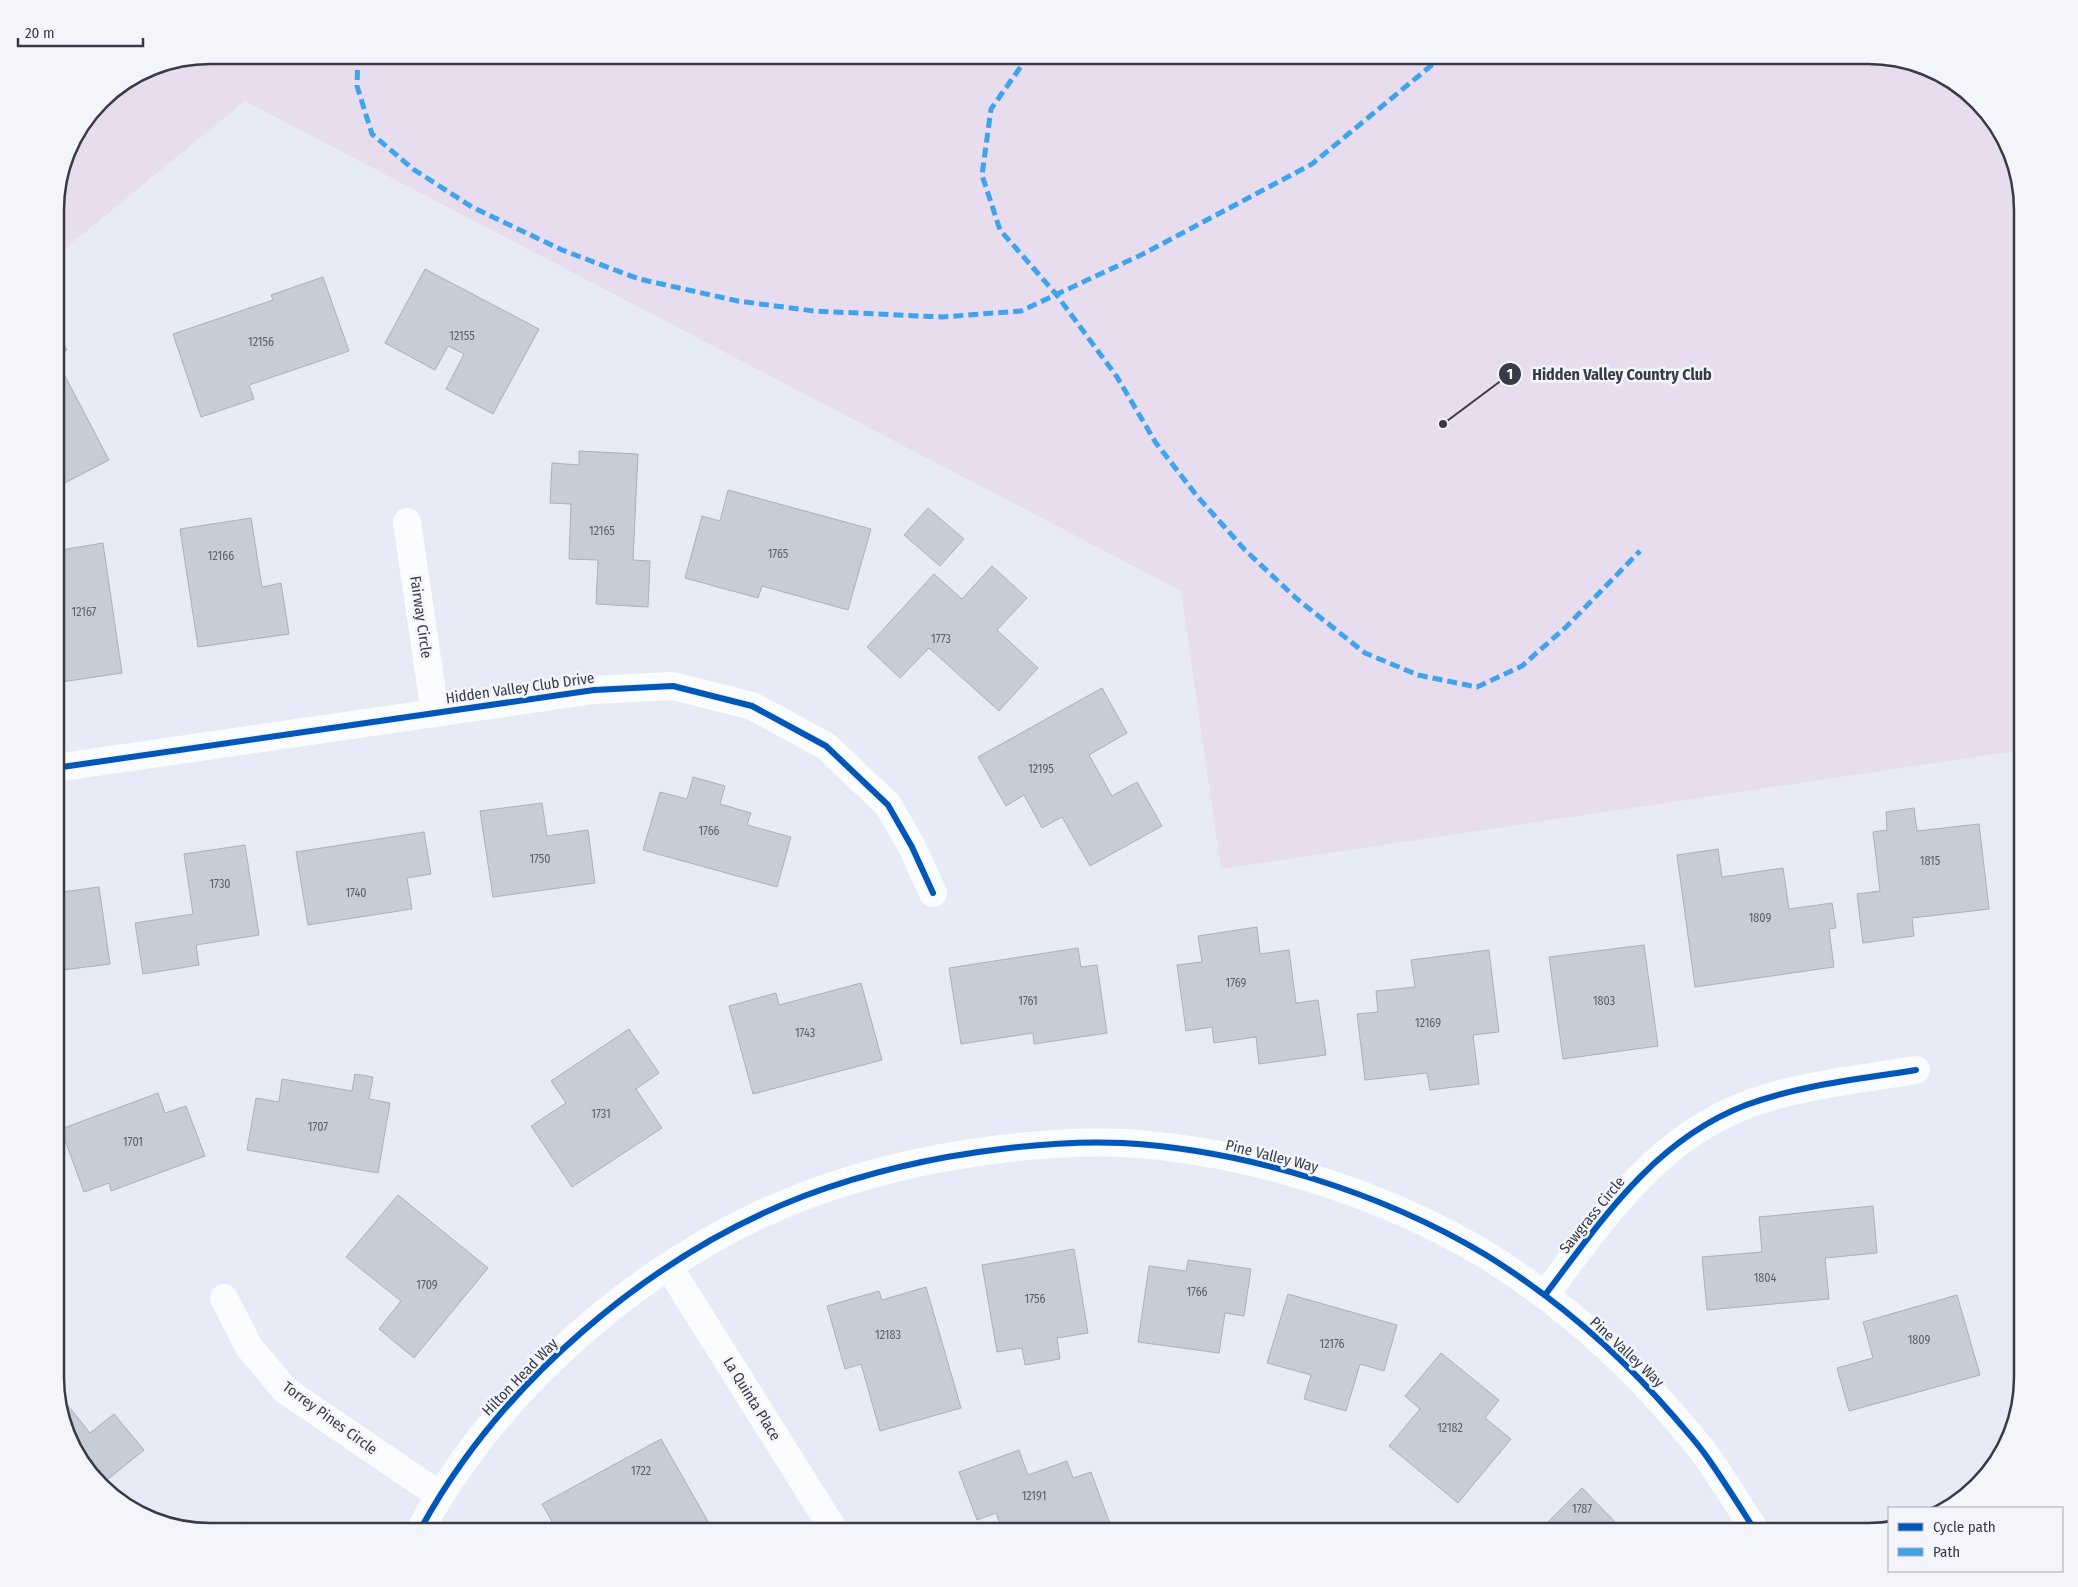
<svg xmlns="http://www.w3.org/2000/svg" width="2078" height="1587" font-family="'Fira Sans Condensed',sans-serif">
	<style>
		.green { fill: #e8ddee }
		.building { fill: #c6cdd8; stroke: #aab0ba }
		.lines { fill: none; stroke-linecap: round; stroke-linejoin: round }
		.minor { stroke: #fbfcfe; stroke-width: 28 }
		.quiet { stroke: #3fa4ec; stroke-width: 5; stroke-dasharray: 10 5; stroke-linecap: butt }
		.cycleway-casing { stroke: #f3f5fb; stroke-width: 9 }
		.cycleway { stroke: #0057b8; stroke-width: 6 }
		.labels { text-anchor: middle; stroke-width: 5; stroke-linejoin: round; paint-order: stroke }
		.number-label { font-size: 12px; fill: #5c606b }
		.street-label { font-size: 15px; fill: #383b47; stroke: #f3f5fb }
		.rim { fill: none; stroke: #383b47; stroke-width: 2.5 }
		.leader { fill: none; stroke: #383b47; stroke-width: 2 }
		.callout-dot { fill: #383b47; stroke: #f3f5fb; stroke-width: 2 }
		.mark-label { font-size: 15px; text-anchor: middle; font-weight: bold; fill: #fff }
		.callout-label { font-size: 16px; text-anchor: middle; font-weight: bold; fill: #383b47; stroke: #f3f5fb; stroke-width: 5; stroke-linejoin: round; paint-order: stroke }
	</style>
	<rect width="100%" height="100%" fill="#e7ebf8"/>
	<path class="green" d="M210,55h1659l49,8 45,24 44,55 16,67v541l-802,119 -40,-278 -936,-490 -190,156v-57l12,-50 34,-50 50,-33z"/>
	<g class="building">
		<path d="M425,269l114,60 -46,85 -47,-25 18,-35 -16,-8 -13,24 -50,-27z"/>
		<path d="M323,277l26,74 -100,34 5,14 -53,18 -28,-83 100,-34 -2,-5z"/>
		<path d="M55,329l12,21 -12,7z"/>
		<path d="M55,357l54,103 -54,28z"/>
		<path d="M579,451l59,3 -5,106 17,1 -2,46 -52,-3 2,-44 -29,-1 2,-55 -21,-1 2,-40 27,2z"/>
		<path d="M728,490l143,39 -23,81 -86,-24 -4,12 -73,-20 17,-62 18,5z"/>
		<path d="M928,508l36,31 -24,27 -36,-31z"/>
		<path d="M251,518l11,69 19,-4 8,51 -91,13 -18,-118z"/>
		<path d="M103,543l19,130 -67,10v-132z"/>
		<path d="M992,566l35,32 -30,32 41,38 -39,43 -70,-63 -29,30 -33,-31 67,-73 28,25z"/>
		<path d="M1102,688l25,45 -38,22 23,41 25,-14 25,44 -72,40 -28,-49 -20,11 -18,-33 -18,11 -28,-49z"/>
		<path d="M693,777l32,9 -5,18 31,9 -4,12 44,12 -14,50 -134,-37 17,-58 27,7z"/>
		<path d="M542,803l5,33 41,-6 7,53 -102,14 -13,-86z"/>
		<path d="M1914,808l3,23 62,-7 10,85 -77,9 2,18 -51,7 -6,-49 23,-3 -7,-59 14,-2 -1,-18z"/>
		<path d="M424,832l7,42 -24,4 5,31 -104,16 -12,-73z"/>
		<path d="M245,845l14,90 -63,10 3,20 -56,9 -8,-51 58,-9 -9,-60z"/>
		<path d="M1718,849l4,28 61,-9 6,41 43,-6 4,25 -7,1 5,38 -139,20 -18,-132z"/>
		<path d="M99,887l11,77 -55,7v-78z"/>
		<path d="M1257,927l3,27 29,-4 7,53 22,-3 8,55 -67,9 -3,-27 -42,6 -2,-16 -26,4 -9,-66 25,-3 -4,-26z"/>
		<path d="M1644,945l14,101 -95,13 -14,-102z"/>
		<path d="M1078,948l3,19 16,-2 10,68 -73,11 -1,-11 -72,11 -12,-76z"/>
		<path d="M1489,950l10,82 -26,3 6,49 -49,6 -3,-17 -62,7 -8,-66 21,-2 -2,-21 39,-4 -4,-27z"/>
		<path d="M861,983l21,77 -129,34 -24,-88 47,-13 3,12z"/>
		<path d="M629,1029l30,44 -23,16 26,39 -90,59 -41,-61 35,-23 -15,-22z"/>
		<path d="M355,1074l18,3 -4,22 21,4 -12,70 -131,-23 9,-52 23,4 3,-23 70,12z"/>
		<path d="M158,1093l7,20 21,-7 19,50 -94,35 -2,-8 -25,9 -23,-63z"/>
		<path d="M398,1195l90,73 -74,90 -35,-29 22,-28 -55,-44z"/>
		<path d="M1873,1206l4,47 -52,5 4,41 -122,11 -5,-53 60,-5 -3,-35z"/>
		<path d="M1074,1249l14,84 -31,5 3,21 -35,6 -3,-17 -25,4 -15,-87z"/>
		<path d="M1188,1260l63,9 -7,47 -19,-3 -6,40 -81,-11 11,-76 37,5z"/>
		<path d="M926,1287l35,121 -81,23 -19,-67 -16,5 -18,-63 52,-15 3,9z"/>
		<path d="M1288,1294l109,31 -13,46 -24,-7 -14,47 -42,-12 7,-24 -44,-12z"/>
		<path d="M1957,1295l23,80 -131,36 -12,-43 36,-10 -10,-36z"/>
		<path d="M1441,1353l58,47 -14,18 26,21 -53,64 -69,-57 31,-37 -15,-13z"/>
		<path d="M57,1392l33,41 24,-19 30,36 -42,34 -31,-38z"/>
		<path d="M661,1439l49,86 -13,7h-139l-16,-28z"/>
		<path d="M1019,1450l9,25 39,-14 6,17 18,-6 22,60h-110l-7,-19 -19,7 -18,-48z"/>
		<path d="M1582,1488l43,44h-87z"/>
		<path d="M243,1522l26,10h-30z"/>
	</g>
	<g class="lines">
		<g class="minor">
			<path d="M407,522l28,191"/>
			<path d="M55,768l539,-78 79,-4 79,20 74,40 62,59 24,42 21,46"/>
			<path d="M669,1267l166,265"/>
			<path d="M1545,1295c56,-74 109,-155 201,-190 54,-20 114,-26 170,-35"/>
			<path d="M224,1298l25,49 36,43 154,105"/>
			<path d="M419,1532c79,-147 229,-276 385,-336 64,-24 130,-39 197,-47 40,-5 82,-8 122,-6 122,7 258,49 363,112 71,44 136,101 190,164 11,13 22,25 31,38 17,24 33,50 49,75"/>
		</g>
		<g class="quiet">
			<path d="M358,55l-1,31 15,48 41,35 59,38 90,43 77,29 99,22 76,10 128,6 79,-6 122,-57 169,-90 132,-109"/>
			<path d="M1029,55l-38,54 -9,66 18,55 56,64 61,83 39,66 41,53 48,54 52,49 68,54 53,22 59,12 45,-21 44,-39 74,-76"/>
		</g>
		<defs>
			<g id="cycleway">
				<path d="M55,768l539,-78 79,-4 79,20 74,40 62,59 24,42 21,46"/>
				<path d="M1545,1295c56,-74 109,-155 201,-190 54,-20 114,-26 170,-35"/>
				<path d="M419,1532c79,-147 229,-276 385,-336 64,-24 130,-39 197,-47 40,-5 82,-8 122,-6 122,7 258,49 363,112 71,44 136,101 190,164 11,13 22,25 31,38 17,24 33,50 49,75"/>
			</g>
		</defs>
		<use href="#cycleway" class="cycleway-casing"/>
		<use href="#cycleway" class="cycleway"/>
	</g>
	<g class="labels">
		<g class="number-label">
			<text x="462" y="340">12155</text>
			<text x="261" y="346">12156</text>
			<text x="602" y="535">12165</text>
			<text x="778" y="558">1765</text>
			<text x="221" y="560">12166</text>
			<text x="84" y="616">12167</text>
			<text x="941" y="643">1773</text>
			<text x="1041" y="773">12195</text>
			<text x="709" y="835">1766</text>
			<text x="540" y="863">1750</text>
			<text x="1930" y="865">1815</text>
			<text x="220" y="888">1730</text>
			<text x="356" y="897">1740</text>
			<text x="1760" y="922">1809</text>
			<text x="1236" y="987">1769</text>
			<text x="1028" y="1005">1761</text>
			<text x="1604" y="1005">1803</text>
			<text x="1428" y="1027">12169</text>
			<text x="805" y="1037">1743</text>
			<text x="601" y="1118">1731</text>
			<text x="318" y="1131">1707</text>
			<text x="133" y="1146">1701</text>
			<text x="1765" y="1282">1804</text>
			<text x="427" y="1289">1709</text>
			<text x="1197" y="1296">1766</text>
			<text x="1035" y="1303">1756</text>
			<text x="888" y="1339">12183</text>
			<text x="1919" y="1344">1809</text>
			<text x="1332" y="1348">12176</text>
			<text x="1450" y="1432">12182</text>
			<text x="641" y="1475">1722</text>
			<text x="1034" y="1500">12191</text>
			<text x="1582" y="1513">1787</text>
		</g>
		<g class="street-label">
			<text transform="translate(421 617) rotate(82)" y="5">Fairway Circle</text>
			<text transform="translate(520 688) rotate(-8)" y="5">Hidden Valley Club Drive</text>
			<text transform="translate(1272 1156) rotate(14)" y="5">Pine Valley Way</text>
			<text transform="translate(1592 1215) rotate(-51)" y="5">Sawgrass Circle</text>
			<text transform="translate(1627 1352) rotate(43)" y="5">Pine Valley Way</text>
			<text transform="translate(520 1377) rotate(-46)" y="5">Hilton Head Way</text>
			<text transform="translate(752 1399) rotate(58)" y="5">La Quinta Place</text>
			<text transform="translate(330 1418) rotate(36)" y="5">Torrey Pines Circle</text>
		</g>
	</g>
	<path d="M0 0H2078V1587H0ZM210 64H1868A146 146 0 0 1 2014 210V1377A146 146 0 0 1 1868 1523H210A146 146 0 0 1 64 1377V210A146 146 0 0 1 210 64Z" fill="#f3f5fb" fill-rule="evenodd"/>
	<path class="rim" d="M210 64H1868A146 146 0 0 1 2014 210V1377A146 146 0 0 1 1868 1523H210A146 146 0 0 1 64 1377V210A146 146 0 0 1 210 64Z"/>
	<path class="leader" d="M1443 424L1510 374"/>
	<g class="callout-dot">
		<circle cx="1443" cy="424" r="5"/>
		<circle cx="1510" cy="374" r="12"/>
	</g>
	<g class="mark-label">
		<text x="1510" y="379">1</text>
	</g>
	<g class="callout-label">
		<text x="1622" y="380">Hidden Valley Country Club</text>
	</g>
	<rect x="1888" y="1507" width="175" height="65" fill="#f3f5fb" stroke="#a8abb3"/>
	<rect x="1898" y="1523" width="25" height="8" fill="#0057b8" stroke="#a8abb3"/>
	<text x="1933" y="1532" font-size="15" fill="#383b47">Cycle path</text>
	<rect x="1898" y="1548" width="25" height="8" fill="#3fa4ec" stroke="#a8abb3"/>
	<text x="1933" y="1557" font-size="15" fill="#383b47">Path</text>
	<path d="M18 38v8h125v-8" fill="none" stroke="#383b47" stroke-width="2.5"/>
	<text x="25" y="38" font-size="15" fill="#383b47" stroke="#f3f5fb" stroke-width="4" paint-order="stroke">20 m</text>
</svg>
